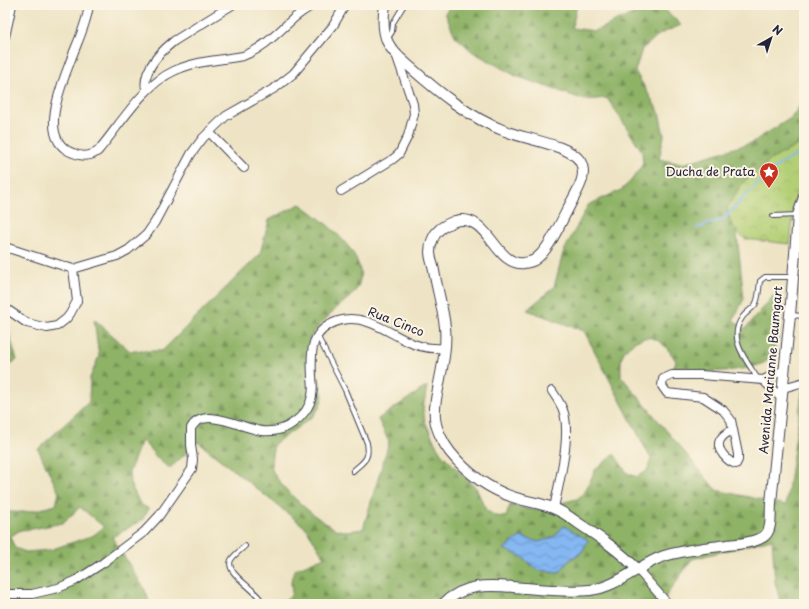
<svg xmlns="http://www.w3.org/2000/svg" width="809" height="609" font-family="'Playpen Sans',sans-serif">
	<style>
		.forest { fill: url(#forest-firs); stroke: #586a50; fill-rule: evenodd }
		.park { fill: url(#park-crowns); stroke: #6a7858 }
		.water { fill: url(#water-waves); stroke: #546c96 }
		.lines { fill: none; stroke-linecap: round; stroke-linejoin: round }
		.stream { stroke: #85b7f2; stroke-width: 2 }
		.service-casing { stroke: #413f50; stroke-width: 6 }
		.minor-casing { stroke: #413f50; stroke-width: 10 }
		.tertiary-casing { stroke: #413f50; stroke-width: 12 }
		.service { stroke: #fff; stroke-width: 4 }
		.minor { stroke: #fff; stroke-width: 8 }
		.tertiary { stroke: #fff; stroke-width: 10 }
		.labels { text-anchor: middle; stroke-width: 4; stroke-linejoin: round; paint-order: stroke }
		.poi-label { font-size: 12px; fill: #22223b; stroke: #fcf5e5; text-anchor: end }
		.street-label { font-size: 12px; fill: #22223b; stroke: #fcf5e5 }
	</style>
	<defs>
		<pattern id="forest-firs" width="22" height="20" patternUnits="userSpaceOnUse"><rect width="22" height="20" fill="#8eb266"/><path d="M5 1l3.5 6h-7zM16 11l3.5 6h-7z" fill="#749055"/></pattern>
		<pattern id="park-crowns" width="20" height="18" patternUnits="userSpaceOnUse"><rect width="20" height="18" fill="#b3cf75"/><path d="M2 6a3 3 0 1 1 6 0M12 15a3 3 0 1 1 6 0" fill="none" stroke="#9ab166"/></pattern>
		<pattern id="water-waves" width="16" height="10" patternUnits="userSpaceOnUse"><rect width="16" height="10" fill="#85b7f2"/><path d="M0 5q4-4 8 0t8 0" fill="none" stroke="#6c94c5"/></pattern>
	</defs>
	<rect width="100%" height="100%" fill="#fcf5e5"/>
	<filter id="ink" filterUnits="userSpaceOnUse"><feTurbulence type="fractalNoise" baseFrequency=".025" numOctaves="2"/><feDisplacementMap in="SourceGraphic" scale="8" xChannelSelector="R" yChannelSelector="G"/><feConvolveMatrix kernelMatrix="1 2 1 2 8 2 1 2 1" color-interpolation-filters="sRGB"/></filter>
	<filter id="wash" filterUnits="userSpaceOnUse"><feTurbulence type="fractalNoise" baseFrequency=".012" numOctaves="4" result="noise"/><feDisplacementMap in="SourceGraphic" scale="16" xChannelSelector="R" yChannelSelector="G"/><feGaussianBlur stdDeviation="0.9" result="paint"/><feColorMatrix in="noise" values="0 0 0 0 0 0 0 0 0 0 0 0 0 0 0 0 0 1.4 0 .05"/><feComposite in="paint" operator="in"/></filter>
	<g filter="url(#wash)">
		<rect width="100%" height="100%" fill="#eee4c5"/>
		<g class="forest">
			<path d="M451,5h126l-5,23 23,3 44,-20 24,-3 18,17 -21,9 -18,15 -7,22 24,41 5,24 -5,23 23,5 69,-21 40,-25 13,-18v70l-70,37 10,92 -11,21 12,9 31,-36c6,14 6,27 3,42 -2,7 -5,19 -11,25 -14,13 -76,12 -96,13l4,-12c-10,-16 -23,-32 -43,-18 -4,3 -8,6 -10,11 -3,6 -2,16 -2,22l95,114 70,15 18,-127v226h-23l-6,-22 -3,-43 -80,20 -31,44 -132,-5 3,6h-260l13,-3 7,-7 -1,-12 3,-12 30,-13 -18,-29 -108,-86 -28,26 -10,-7 -18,-21 -13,32 1,11 10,21 9,5 -7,11 -30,17 33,53 5,14h-145v-93c17,4 35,-2 51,-6l3,-12 -21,-44 51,-47 1,-24 9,-22 -5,-37 36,32h32l98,-97 9,-34 31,-16c21,15 76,54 56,86 -5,7 -14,13 -20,19 -10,9 -19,19 -27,30l14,57 -4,12 -7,9 -38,27c-1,7 -4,18 -2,25 5,17 49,55 66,61 8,2 17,0 25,-1l26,-87 -11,-23 49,-33 -4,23 2,12 10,22 6,10 35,35 10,22 9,6 11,1 4,-12 23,5 44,-11 8,-7 10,-22 19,-16 13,19 10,4 10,-6 4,-12 -67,-128 -57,-21 27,-23 9,-34 25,-48 33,-15 9,-8 13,-18 -1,-13 -35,-53 -22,2 -69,-24 -43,-24 -18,-16 -10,-23zM80,507l24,20 -10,8 -44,15 -24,2 -11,-4 -5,-11 10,-7 12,-1 31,-6zM564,526l18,26 -14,9 -8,11 -22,-2 -16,-13 -2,-20 19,5 15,-5z"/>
			<path d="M5,320l12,40 -12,7z"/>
		</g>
		<path class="park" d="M804,142v35l-8,17 -6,50 -45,-5 -11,-10 -4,-8 -3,-13 15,-25 28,-23z"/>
		<path class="water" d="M564,526l24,14 -6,12 -14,9 -8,11 -22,-2 -16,-13 -18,-8 16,-12 19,5 15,-5z"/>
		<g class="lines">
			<path class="stream" d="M697,228l27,-9 25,-28 27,-24 28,-17"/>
		</g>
	</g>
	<g filter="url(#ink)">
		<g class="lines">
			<defs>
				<g id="service">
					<path d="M388,38l4,-6 1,-9 11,-18"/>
					<path d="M773,216l25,-1"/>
					<path d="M790,315l14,1"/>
					<path d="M317,335l28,55 22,53c3,16 -3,18 -14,28"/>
					<path d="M758,379c-11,-18 -31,-40 -16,-61 3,-5 9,-8 13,-13 4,-6 4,-17 5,-24l5,-4h27"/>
					<path d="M245,546c-4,4 -11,9 -14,14 -7,14 28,30 32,44"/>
				</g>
				<g id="minor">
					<path d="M89,5c-2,17 -10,34 -16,49 -9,26 -38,85 0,99 9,4 17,4 25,-2 22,-26 45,-66 76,-80 21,-10 46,-11 69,-15 20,-7 35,-24 51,-38 6,-5 12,-9 19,-13"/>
					<path d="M5,37l7,-32"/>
					<path d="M146,90c-4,-20 13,-37 28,-49l58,-36"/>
					<path d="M209,132l35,36"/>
					<path d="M341,191l52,-32 6,-5 9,-18 6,-22 -1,-10 -17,-50"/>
					<path d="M5,247l68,22 44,-13 11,-6 19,-16 8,-12 36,-68 12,-16 23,-22 49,-28 18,-14 40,-48 12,-21"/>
					<path d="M5,308l22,15 20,5 10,-2 9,-7 4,-5 7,-13 -4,-32"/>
					<path d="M783,388l21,-6"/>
					<path d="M552,391c4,6 9,13 11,19 9,25 -4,72 -9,98"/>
					<path d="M782,399l-19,-19 21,-10"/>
					<path d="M732,430c-4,2 -9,5 -12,10 -5,9 8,22 16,24l2,-4v-6l-7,-34 -8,-10 -20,-13 -36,-4 -5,-7 1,-7 9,-4h29l62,5"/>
					<path d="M638,570l30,34"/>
					<path d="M5,594h27l26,-6 17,-7 28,-18 41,-31 15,-16 33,-47 1,-10 -2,-14v-17c13,-23 52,1 71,3 11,1 22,-1 31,-8 9,-6 17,-16 19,-27 1,-6 1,-12 0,-18 -1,-26 -3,-47 26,-57 25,-8 48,10 69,20 11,6 25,8 38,7"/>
				</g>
				<g id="tertiary">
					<path d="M385,5c-2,12 -3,26 3,38 5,10 14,17 22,24 28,25 60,51 95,64 19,8 65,14 75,30 8,14 -2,28 -8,40 -9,16 -21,46 -35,57 -4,4 -8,4 -13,5 -29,4 -35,-51 -69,-42 -5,2 -12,5 -16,9 -6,5 -9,15 -9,22 0,6 3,13 4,19 3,18 9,37 11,56 2,21 -3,41 -7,62 -2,9 -4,19 -3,29 1,11 8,25 15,34 17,21 40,38 66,46 12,4 25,5 37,10 9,3 17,9 25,15 21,14 42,28 60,47"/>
					<path d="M443,604c24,-24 53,-18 83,-16 21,2 43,4 64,2 28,-3 48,-25 74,-34 20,-6 43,-8 63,-11 11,-1 26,-2 36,-8 10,-6 7,-23 8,-34l19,-188 7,-86 1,-14 6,-18"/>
				</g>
			</defs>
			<use href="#service" class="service-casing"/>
			<use href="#minor" class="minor-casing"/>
			<use href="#tertiary" class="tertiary-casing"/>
			<use href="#service" class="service"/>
			<use href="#minor" class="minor"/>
			<use href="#tertiary" class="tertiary"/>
		</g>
	</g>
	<defs>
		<symbol id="sight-pin" viewBox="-11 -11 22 30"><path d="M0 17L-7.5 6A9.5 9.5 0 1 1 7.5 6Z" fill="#c8321e" stroke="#fcf5e5"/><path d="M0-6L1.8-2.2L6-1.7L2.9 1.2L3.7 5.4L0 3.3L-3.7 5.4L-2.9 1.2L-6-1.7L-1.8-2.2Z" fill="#fff"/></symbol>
	</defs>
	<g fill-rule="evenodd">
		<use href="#sight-pin" x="758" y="161" width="22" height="30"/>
	</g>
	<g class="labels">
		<g class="poi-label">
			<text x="755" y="176">Ducha de Prata</text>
		</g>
		<g class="street-label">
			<text transform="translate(396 322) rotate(22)" y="4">Rua Cinco</text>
			<text transform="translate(771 370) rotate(-85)" y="4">Avenida Marianne Baumgart</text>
		</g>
	</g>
	<rect width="809" height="609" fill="none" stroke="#fcf5e5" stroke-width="20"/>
	<g transform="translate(771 38) rotate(39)" stroke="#fcf5e5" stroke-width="3" paint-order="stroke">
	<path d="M0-3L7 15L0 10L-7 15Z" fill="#22223b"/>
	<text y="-6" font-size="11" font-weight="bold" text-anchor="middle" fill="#22223b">N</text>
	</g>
</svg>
